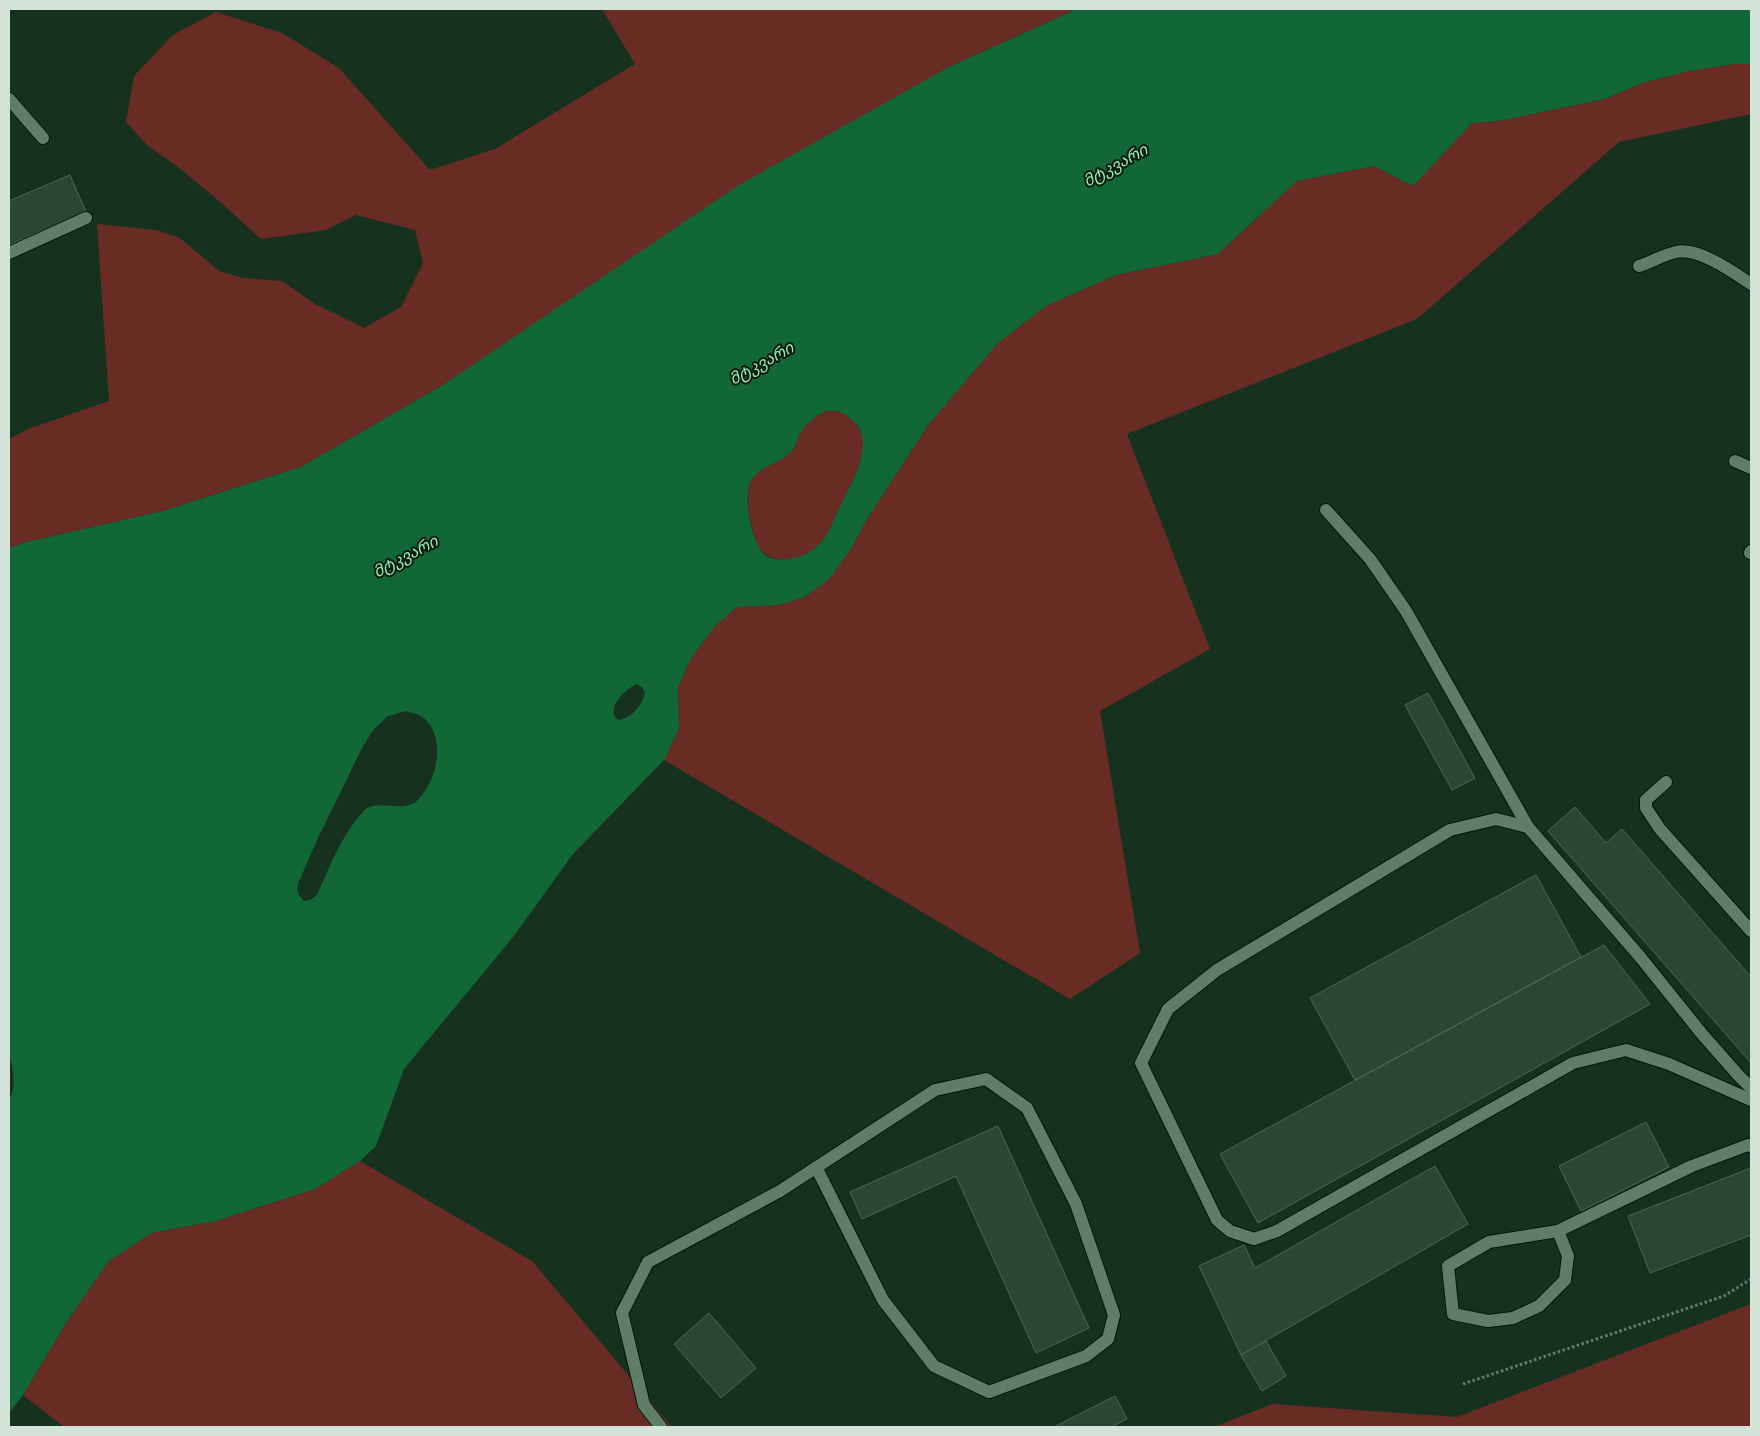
<svg xmlns="http://www.w3.org/2000/svg" width="1760" height="1436" font-family="'Sofia Sans Condensed','Noto Sans Georgian',sans-serif">
	<style>
		.green { fill: #692c24 }
		.water { fill: #116836; fill-rule: evenodd }
		.building { fill: #2b4733; stroke: #4b6852 }
		.lines { fill: none; stroke-linecap: round; stroke-linejoin: round }
		.lane-casing { stroke: #001908; stroke-width: 14 }
		.path { stroke: #667d6d; stroke-width: 3; stroke-dasharray: 2.5 2.5; stroke-linecap: butt }
		.lane { stroke: #607e67; stroke-width: 12 }
		.labels { text-anchor: middle; stroke-width: 4; stroke-linejoin: round; paint-order: stroke }
		.water-label { font-size: 16px; font-style: italic; fill: #8cf5ac; stroke: #0b160e }
	</style>
	<rect width="100%" height="100%" fill="#16321f"/>
	<g class="green">
		<path d="M602,9h475l-128,58 -506,318 -142,82 -138,44 -136,31 -18,6v-109l19,-10 81,-28 -12,-177 59,6 24,8 39,33 23,7 40,3 33,23 49,24 37,-21 22,-44 -8,-33 -59,-15 -30,15 -65,9 -42,-38 -37,-31 -35,-25 -21,-23 8,-46 39,-41 43,-23 66,21 57,35 91,102 65,-21 140,-85z"/>
		<path d="M1734,64h17v50l-132,28 -202,177 -290,115 83,215 -110,62 40,242 -70,46 -406,-239 15,-31 -1,-42 14,-30 23,-31 22,-19 42,-2 26,-8 24,-18 22,-30 16,-30 62,-95 69,-81 48,-37 70,-31 102,-21 79,-73 77,-15 39,20 59,-63 27,-2 106,-22 37,-16 47,-12z"/>
		<path d="M825,411c5,0 11,0 15,1 5,1 9,6 13,9 23,18 1,59 -10,80 -11,22 -16,45 -42,55 -12,4 -25,6 -36,-2 -14,-9 -22,-62 -13,-75 10,-14 29,-16 40,-29 4,-4 5,-11 8,-16 6,-11 15,-17 25,-23z"/>
		<path d="M360,1161l172,100 140,166h-608l-41,-32 45,-75 40,-58 43,-29 65,-12 99,-32z"/>
		<path d="M1751,1304v123h-537l58,-23 185,13z"/>
	</g>
	<path class="water" d="M1077,9h674v55h-17l-45,7 -47,12 -37,16 -106,22 -27,2 -59,63 -39,-20 -77,15 -79,73 -102,21 -70,31 -48,37 -69,81 -62,95 -16,30 -22,30 -24,18 -26,8 -42,2 -22,19 -23,31 -14,30 1,42 -15,31 -91,94 -60,83 -109,132 -28,77 -16,15 -45,28 -99,32 -65,12 -43,29 -40,58 -45,75 -14,18v-313c8,-14 4,-31 0,-46v-506l18,-6 136,-31 138,-44 142,-82 296,-200 210,-118zM825,411c5,0 11,0 15,1 5,1 9,6 13,9 24,19 -1,62 -12,83 -11,22 -14,42 -40,52 -11,4 -30,7 -39,-4 -11,-14 -20,-58 -10,-73 10,-14 29,-16 40,-28 4,-5 5,-12 8,-17 6,-11 15,-17 25,-23zM637,684l5,3 3,6c-3,13 -13,25 -27,27 -14,-10 8,-32 19,-36zM406,711c5,2 14,3 18,7 21,18 14,58 -2,77 -2,2 -5,7 -8,8 -15,9 -39,-5 -51,9 -22,24 -33,54 -46,83l-7,5 -6,1c-7,-7 -8,-11 -5,-20l20,-45 42,-86 12,-20 15,-14z"/>
	<g class="building">
		<path d="M70,175l16,37 -77,33v-44z"/>
		<path d="M1428,693l47,85 -23,12 -47,-85z"/>
		<path d="M1575,807l31,36 16,-14 129,148v86l-203,-232z"/>
		<path d="M1536,875l45,82 -226,123 -45,-82z"/>
		<path d="M1604,945l46,59 -392,219 -38,-69z"/>
		<path d="M1646,1122l23,45 -88,44 -22,-45z"/>
		<path d="M998,1126l91,202 -53,25 -80,-177 -94,43 -12,-27z"/>
		<path d="M1435,1166l33,58 -227,131 -42,-89 45,-21 11,23z"/>
		<path d="M1751,1168v67l-101,38 -22,-57z"/>
		<path d="M709,1313l47,55 -35,30 -47,-54z"/>
		<path d="M1266,1341l20,35 -24,15 -21,-36z"/>
		<path d="M1115,1396l12,23 -16,8h-57z"/>
	</g>
	<g class="lines">
		<defs>
			<g id="lane">
				<path d="M9,99l34,39"/>
				<path d="M9,253l77,-35"/>
				<path d="M1639,266c12,-4 24,-11 37,-14 22,-5 57,20 75,32"/>
				<path d="M1735,461l16,7"/>
				<path d="M1326,510l44,49 36,52 122,216 113,131 61,76 37,42 12,12"/>
				<path d="M1750,553l1,-2"/>
				<path d="M1666,782l-20,18v8l14,21 91,102"/>
				<path d="M1528,827l-32,-8 -46,11 -233,140 -49,39 -27,54 76,157 13,11 24,8 23,-8 296,-168 53,-13 43,14 82,36"/>
				<path d="M1558,1231l10,25 -3,24 -26,26 -26,12 -25,3 -35,-7 -5,-48 41,-24 69,-11 134,-65 56,-21 3,1"/>
				<path d="M661,1427l-17,-22 -22,-92 26,-51 132,-71 155,-101 51,-11 41,29 49,96 38,111 -6,24 -22,17 -97,36 -55,-26 -51,-66 -67,-133"/>
			</g>
		</defs>
		<use href="#lane" class="lane-casing"/>
		<path class="path" d="M1463,1384l261,-88 27,-17"/>
		<use href="#lane" class="lane"/>
	</g>
	<g class="labels">
		<g class="water-label">
			<text transform="translate(1115 165) rotate(-29)" y="6">მტკვარი</text>
			<text transform="translate(761 363) rotate(-29)" y="6">მტკვარი</text>
			<text transform="translate(405 556) rotate(-28)" y="6">მტკვარი</text>
		</g>
	</g>
	<rect width="1760" height="1436" fill="none" stroke="#d3e3d7" stroke-width="20"/>
</svg>
